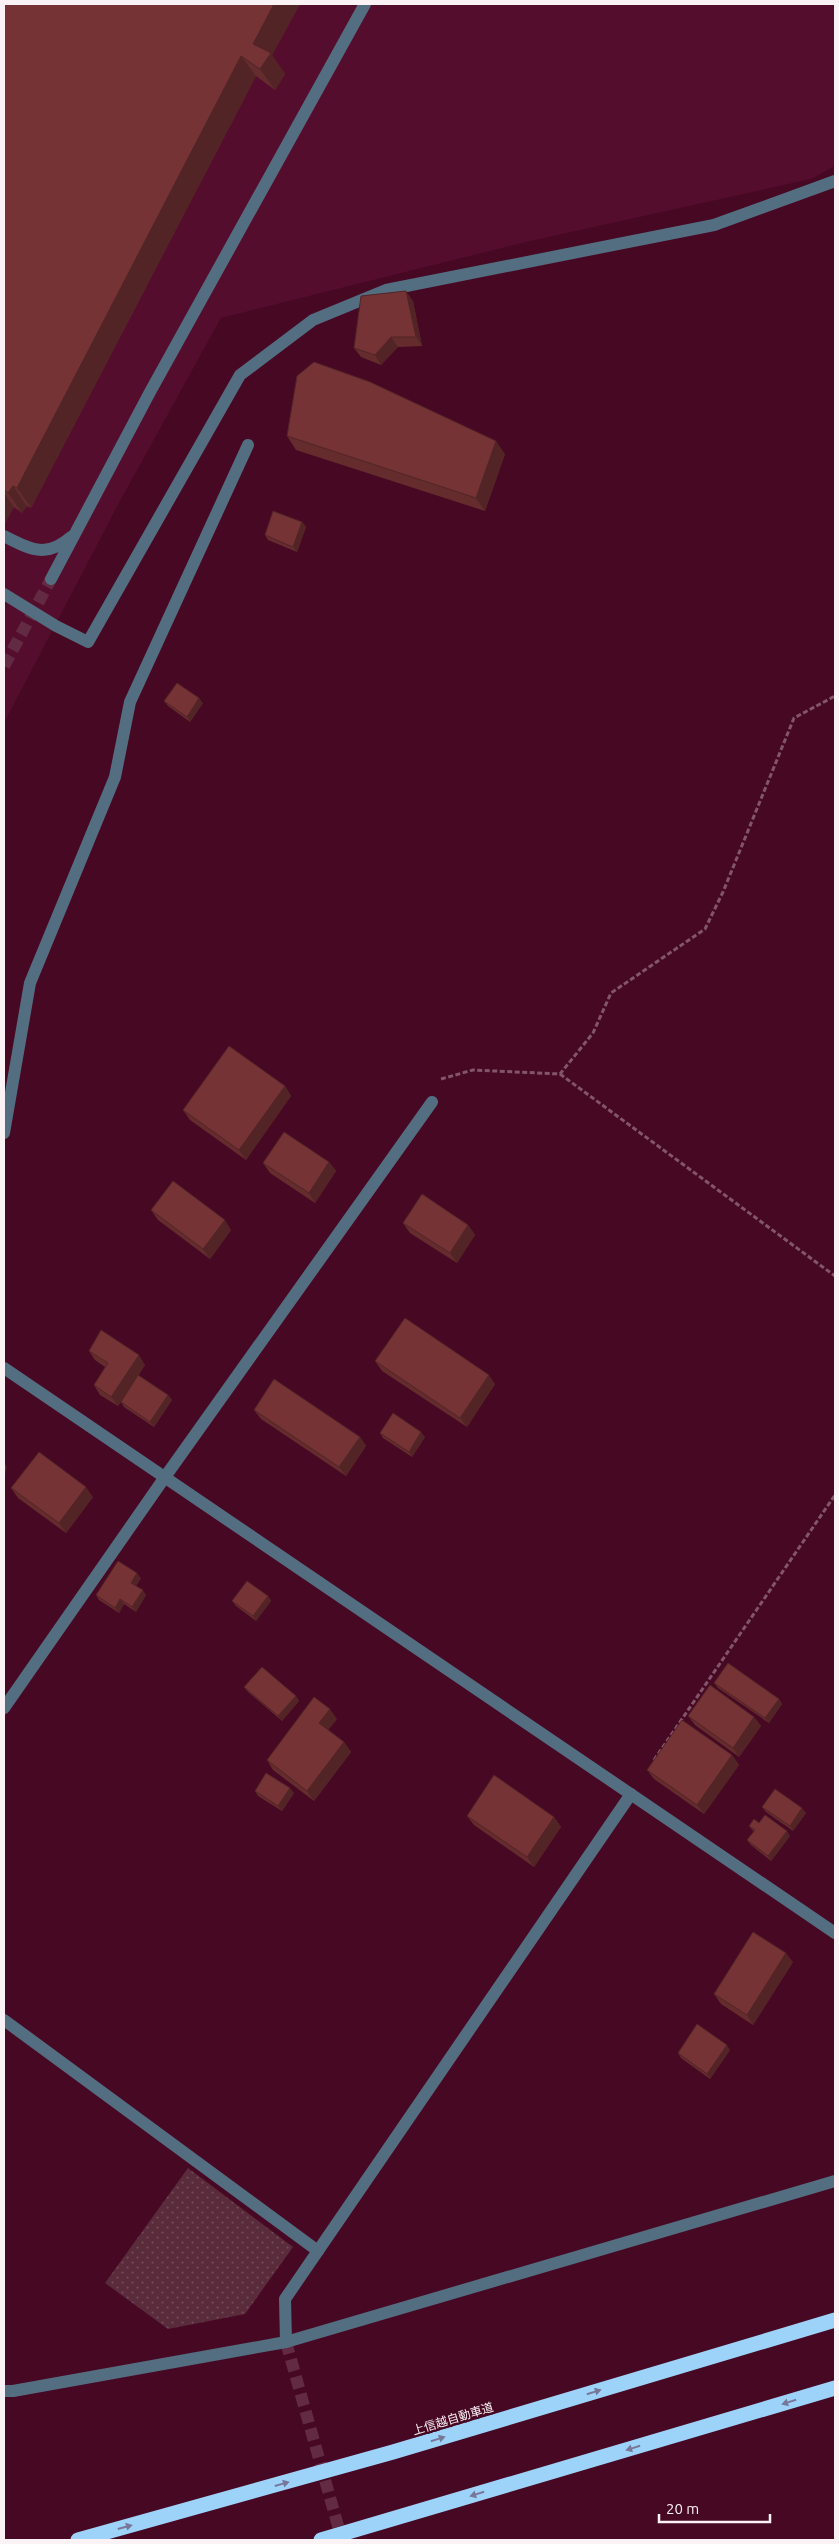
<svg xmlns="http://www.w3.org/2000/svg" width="839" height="2544" font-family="Ubuntu,'Noto Sans JP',sans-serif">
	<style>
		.built { fill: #540d2d }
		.grass { fill: url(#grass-dots) }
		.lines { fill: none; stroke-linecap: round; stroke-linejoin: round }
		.minor-tunnel { stroke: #622b43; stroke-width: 12; stroke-dasharray: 12 6; stroke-linecap: butt }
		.path { stroke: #825569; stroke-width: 3; stroke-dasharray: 5 2.5; stroke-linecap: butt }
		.minor { stroke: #546e81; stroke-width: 12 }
		.highway { stroke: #9ed3f9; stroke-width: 15 }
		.wall { fill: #652c2e }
		.shaded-wall { fill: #522426 }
		.building { fill: #753336; stroke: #522426 }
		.oneway { fill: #777899 }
		.labels { text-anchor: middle; stroke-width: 4.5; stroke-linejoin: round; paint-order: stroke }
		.street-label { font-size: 12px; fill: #faf2f4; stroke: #470824 }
	</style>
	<defs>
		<pattern id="grass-dots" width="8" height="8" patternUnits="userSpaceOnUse" patternTransform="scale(1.25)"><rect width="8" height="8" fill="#592b3b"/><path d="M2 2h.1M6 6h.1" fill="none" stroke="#724a58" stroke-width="1.8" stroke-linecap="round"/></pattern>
	</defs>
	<rect width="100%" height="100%" fill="#470824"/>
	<path class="built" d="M4,4h831v155l-2,8 -22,12 -285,63 -305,76 -101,183 -116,222z"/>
	<path class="grass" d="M188,2168l105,79 -48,67 -77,15 -63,-46z"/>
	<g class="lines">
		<g class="minor-tunnel">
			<path d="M4,666l47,-87"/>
			<path d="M286,2342l56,198"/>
		</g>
		<g class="path">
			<path d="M560,1074l275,202"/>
			<path d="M441,1079l32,-9 87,4 33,-41 18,-40 94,-64 18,-37 71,-174 41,-22"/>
			<path d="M654,1760l181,-265"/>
		</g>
		<g class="minor">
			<path d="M4,536c26,13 42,23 67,1"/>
			<path d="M51,579l99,-187 215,-388"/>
			<path d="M4,594l52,32 32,16 152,-267 73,-55 73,-30 328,-65 121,-44"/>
			<path d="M4,1133l26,-150 85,-206 15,-75 118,-257"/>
			<path d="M4,1368l831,565"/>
			<path d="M4,1708l161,-231 267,-375"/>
			<path d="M4,2020l314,231"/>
			<path d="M286,2342l-1,-43 346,-505"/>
			<path d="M4,2391h9l273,-49 549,-161"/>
		</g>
		<g class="highway">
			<path d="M78,2540l315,-88 442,-132"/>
			<path d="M321,2540l514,-152"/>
		</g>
	</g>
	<g class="wall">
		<path d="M4,4h296l-28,51 13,19 -10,16 -19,-14 -225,432 -4,-2 -5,7 -8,-6 -10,18z"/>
		<path d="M413,301l9,45 -24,1 -17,18 -20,-8 -7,-9z"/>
		<path d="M287,436l218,18 -20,57 -189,-61z"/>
		<path d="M302,522l4,5 -9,25 -29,-12 -3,-5z"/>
		<path d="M164,701l39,2 -13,19 -22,-16z"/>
		<path d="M285,1086l6,10 -45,64 -56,-40 -7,-10z"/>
		<path d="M329,1162l7,9 -21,32 -45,-30 -7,-10z"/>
		<path d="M151,1210l80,20 -21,29 -52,-39z"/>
		<path d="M403,1223l65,2 7,10 -18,28 -47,-30z"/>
		<path d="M89,1351l56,14 -7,11 30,19 4,5 -18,27 -30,-20 -3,-5 -3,4 -18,-11 -6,-10 11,-18 -10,-7z"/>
		<path d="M375,1361l120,23 -28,43 -85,-56z"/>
		<path d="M254,1410l106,27 6,9 -20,30 -85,-57z"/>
		<path d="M380,1433l45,4 -13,20 -29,-19z"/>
		<path d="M11,1488l82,9 -27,36 -48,-35z"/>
		<path d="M141,1578l-5,8 10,9 -10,17 -12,-8 -5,9 -20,-13 -3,-5z"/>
		<path d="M268,1596l3,5 -15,20 -20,-15 -4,-5z"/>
		<path d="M714,1683l65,16 3,5 -13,19 -51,-35z"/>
		<path d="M244,1687l52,9 3,5 -17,20 -34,-29z"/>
		<path d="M688,1716l66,1 7,9 -22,31 -44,-32z"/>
		<path d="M337,1719l-9,11 16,12 7,10 -37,49 -41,-31 -6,-10z"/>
		<path d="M732,1755l7,10 -35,49 -50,-35 -7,-9z"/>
		<path d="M255,1791l39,2 -12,18 -24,-15z"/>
		<path d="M762,1807l44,6 -13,18 -27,-19z"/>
		<path d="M467,1816l87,1 7,10 -27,40 -60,-42z"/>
		<path d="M759,1823l31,13 -19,25 -20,-16 -4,-5 7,-8 -5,-6z"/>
		<path d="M793,1962l-40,63 -32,-21 -7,-10z"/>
		<path d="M730,2050l-20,29 -29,-21 -3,-5z"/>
	</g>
	<g class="shaded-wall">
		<path d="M274,4h26l-28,51 13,19 -10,16 -15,-21 -7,-25z"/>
		<path d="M241,56l15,20 -225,432 -14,-20z"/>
		<path d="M406,291l7,10 9,45 -6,-9z"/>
		<path d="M391,337l7,10 -17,18 -6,-10z"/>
		<path d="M496,441l9,13 -20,57 -9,-13z"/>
		<path d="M13,486l14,20 -5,7 -14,-20z"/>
		<path d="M4,493l10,14 -10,18z"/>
		<path d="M302,522l4,5 -9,25 -4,-5z"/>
		<path d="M199,698l4,5 -13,19 -3,-5z"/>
		<path d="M285,1086l6,10 -45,64 -7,-10z"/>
		<path d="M329,1162l7,9 -21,32 -6,-10z"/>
		<path d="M225,1220l6,10 -21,29 -7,-10z"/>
		<path d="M468,1225l7,10 -18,28 -7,-10z"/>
		<path d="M139,1355l6,10 -27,41 -7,-9z"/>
		<path d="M489,1375l6,9 -28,43 -7,-9z"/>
		<path d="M168,1395l4,5 -18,27 -4,-5z"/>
		<path d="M421,1432l4,5 -13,20 -3,-5z"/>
		<path d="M360,1437l6,9 -20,30 -7,-9z"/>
		<path d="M4,1462l3,5 -3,11z"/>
		<path d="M86,1487l7,10 -27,36 -7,-10z"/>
		<path d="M137,1573l4,5 -6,10 -4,-5z"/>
		<path d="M143,1590l3,5 -10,17 -4,-5z"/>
		<path d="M268,1596l3,5 -15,20 -3,-5z"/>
		<path d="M120,1599l4,5 -5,9 -4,-5z"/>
		<path d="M296,1696l3,5 -17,20 -4,-5z"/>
		<path d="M779,1699l3,5 -13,19 -4,-5z"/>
		<path d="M330,1709l7,10 -11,13 -7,-9z"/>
		<path d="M754,1717l7,9 -22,31 -6,-9z"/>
		<path d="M344,1742l7,10 -37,49 -7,-10z"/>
		<path d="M732,1755l7,10 -35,49 -7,-9z"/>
		<path d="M290,1788l4,5 -12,18 -4,-5z"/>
		<path d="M802,1808l4,5 -13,18 -3,-5z"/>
		<path d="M554,1817l7,10 -27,40 -7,-10z"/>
		<path d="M787,1831l3,5 -19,25 -3,-5z"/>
		<path d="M786,1953l7,9 -40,63 -6,-10z"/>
		<path d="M727,2045l3,5 -20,29 -3,-5z"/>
	</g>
	<g class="building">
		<path d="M4,4h270l-21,40 18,9 -11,16 -19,-13 -224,432 -4,-2 -5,7 -4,-3z"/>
		<path d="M406,291l10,46h-25l-16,18 -21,-7 7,-52z"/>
		<path d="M314,362l56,20 126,59 -20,57 -189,-62 10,-60z"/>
		<path d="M273,511l29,11 -9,25 -28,-12z"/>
		<path d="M177,683l22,15 -12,19 -23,-16z"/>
		<path d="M229,1046l56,40 -46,64 -56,-40z"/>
		<path d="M284,1132l45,30 -20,31 -46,-30z"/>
		<path d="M173,1181l52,39 -22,29 -52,-39z"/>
		<path d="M422,1194l46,31 -18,28 -47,-30z"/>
		<path d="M405,1318l84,57 -29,43 -85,-57z"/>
		<path d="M101,1330l38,25 -28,42 -17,-12 14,-22 -19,-12z"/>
		<path d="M138,1375l30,20 -18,27 -29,-20z"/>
		<path d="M274,1379l86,58 -21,30 -85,-57z"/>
		<path d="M393,1413l28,19 -12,20 -29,-19z"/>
		<path d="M39,1452l47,35 -27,36 -48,-35z"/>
		<path d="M118,1561l19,12 -6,10 12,7 -11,17 -12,-8 -5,9 -19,-13z"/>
		<path d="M247,1581l21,15 -15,20 -21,-15z"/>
		<path d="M728,1663l51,36 -14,19 -51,-35z"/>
		<path d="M262,1667l34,29 -18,20 -34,-29z"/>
		<path d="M710,1685l44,32 -21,31 -45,-32z"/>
		<path d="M314,1697l16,12 -11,14 25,19 -37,49 -40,-31z"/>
		<path d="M682,1720l50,35 -35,50 -50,-35z"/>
		<path d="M266,1773l24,15 -12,18 -23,-15z"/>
		<path d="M494,1775l60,42 -27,40 -60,-41z"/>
		<path d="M775,1789l27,19 -12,18 -28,-19z"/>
		<path d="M765,1815l22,16 -19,25 -21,-16 8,-10 -6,-4 5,-7 5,4z"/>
		<path d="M753,1932l33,21 -39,62 -33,-21z"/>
		<path d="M697,2024l30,21 -20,29 -29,-21z"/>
	</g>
	<defs><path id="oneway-solid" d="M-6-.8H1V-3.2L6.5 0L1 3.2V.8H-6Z" transform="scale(1.25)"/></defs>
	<g class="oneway">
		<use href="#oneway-solid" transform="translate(594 2392) rotate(-17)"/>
		<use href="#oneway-solid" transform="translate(789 2402) rotate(163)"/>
		<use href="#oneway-solid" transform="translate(438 2439) rotate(-17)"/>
		<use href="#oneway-solid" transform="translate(633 2448) rotate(163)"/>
		<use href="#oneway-solid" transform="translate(282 2484) rotate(-16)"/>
		<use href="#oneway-solid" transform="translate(477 2494) rotate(163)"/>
		<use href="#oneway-solid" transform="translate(125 2527) rotate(-15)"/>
	</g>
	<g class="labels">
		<g class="street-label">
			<text transform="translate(453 2419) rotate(-17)" y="4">上信越自動車道</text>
		</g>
	</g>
	<rect width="839" height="2544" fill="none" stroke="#faf2f4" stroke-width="10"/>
	<path d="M659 2514v8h111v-8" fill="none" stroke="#faf2f4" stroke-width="2.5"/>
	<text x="666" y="2514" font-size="15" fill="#faf2f4" stroke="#470824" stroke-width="4" paint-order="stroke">20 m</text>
</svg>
